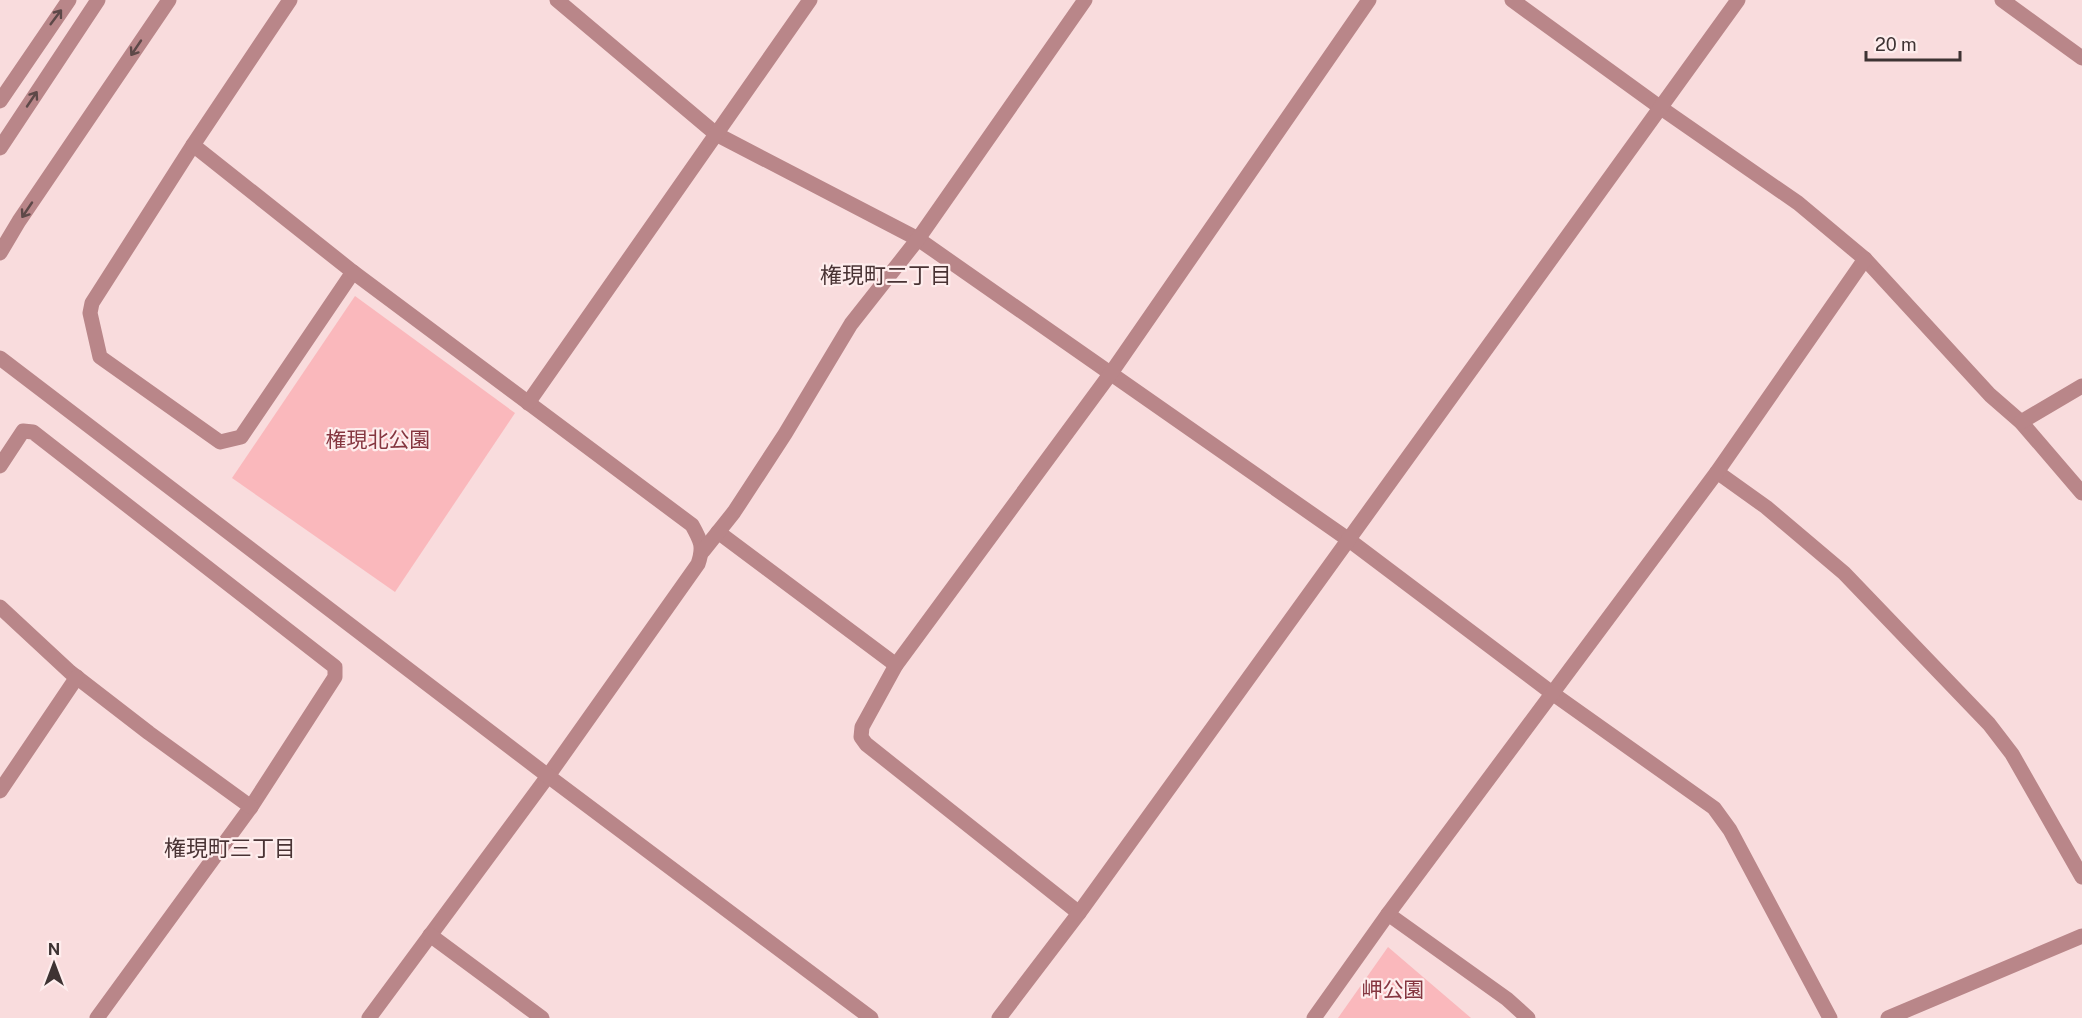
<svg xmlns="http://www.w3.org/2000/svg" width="2082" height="1018" font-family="'Public Sans','Noto Sans JP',sans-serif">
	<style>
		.green { fill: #fab8bc }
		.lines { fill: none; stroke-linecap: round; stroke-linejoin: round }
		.minor { stroke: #b98689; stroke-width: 15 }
		.oneway { stroke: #5d4848 }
		.labels { text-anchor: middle; stroke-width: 4.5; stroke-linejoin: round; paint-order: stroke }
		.park-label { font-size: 21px; fill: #853640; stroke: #feeded }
		.neighbourhood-label { font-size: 22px; fill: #493334; stroke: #feeded }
	</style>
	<rect width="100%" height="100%" fill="#f9dcdd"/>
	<g class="green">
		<path d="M355,296l160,117 -120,179 -163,-114z"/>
		<path d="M1388,947l83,71h-133z"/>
	</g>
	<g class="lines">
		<g class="minor">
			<path d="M290,0l-97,145 -101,158 -2,10 10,44 120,85 21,-5 112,-165"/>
			<path d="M557,0l159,134 202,105 431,301 203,153 162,115 16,22 100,188"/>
			<path d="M1512,0l149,108 137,95 67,56 125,136 31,27 61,71"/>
			<path d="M2002,0l80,58"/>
			<path d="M0,101l69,-101"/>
			<path d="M193,145l160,127 339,253c9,16 12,22 6,39l-150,212 -179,242"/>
			<path d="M0,148l98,-148"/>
			<path d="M0,253l19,-32 150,-221"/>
			<path d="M0,358l548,418 323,242"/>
			<path d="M528,403l282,-403"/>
			<path d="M2021,422l61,-36"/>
			<path d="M0,466l23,-35 10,1 302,235v10l-84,130 -154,211"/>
			<path d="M1717,472l49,35 78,66 145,151 23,30 70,123"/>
			<path d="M718,532l178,133"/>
			<path d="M703,551l31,-39 51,-78 66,-110 67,-85 167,-239"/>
			<path d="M0,607l70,65 79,61 102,74"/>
			<path d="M0,791l77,-114"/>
			<path d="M1079,913l-213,-169 -5,-7 1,-10 34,-62 215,-292 258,-373"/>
			<path d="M1388,914l119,85 21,19"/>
			<path d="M430,935l112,83"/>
			<path d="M999,1018l80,-105 659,-913"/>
			<path d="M1314,1018l74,-104 329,-442 148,-213"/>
			<path d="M1888,1018l194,-82"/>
		</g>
	</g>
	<defs><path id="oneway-shaft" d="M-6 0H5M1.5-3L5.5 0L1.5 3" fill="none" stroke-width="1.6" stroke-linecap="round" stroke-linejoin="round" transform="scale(1.5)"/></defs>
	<g class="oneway">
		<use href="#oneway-shaft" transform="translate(56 17) rotate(-53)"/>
		<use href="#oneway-shaft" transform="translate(136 48) rotate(124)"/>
		<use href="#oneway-shaft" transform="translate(32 99) rotate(-56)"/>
		<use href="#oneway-shaft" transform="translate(27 210) rotate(124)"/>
	</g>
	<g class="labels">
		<g class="park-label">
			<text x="378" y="447">権現北公園</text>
			<text x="1393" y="997">岬公園</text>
		</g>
		<g class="neighbourhood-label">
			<text x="886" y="283">権現町二丁目</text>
			<text x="230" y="856">権現町三丁目</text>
		</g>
	</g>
	<g transform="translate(54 964)" stroke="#feeded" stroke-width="4.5" paint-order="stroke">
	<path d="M0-4.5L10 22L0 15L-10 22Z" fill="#3e3333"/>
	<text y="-9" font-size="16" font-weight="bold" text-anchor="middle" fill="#3e3333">N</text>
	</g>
	<path d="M1866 51v9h94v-9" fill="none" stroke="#3e3333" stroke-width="3"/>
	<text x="1875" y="51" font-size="18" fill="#3e3333" stroke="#feeded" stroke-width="4.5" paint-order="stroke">20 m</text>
</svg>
